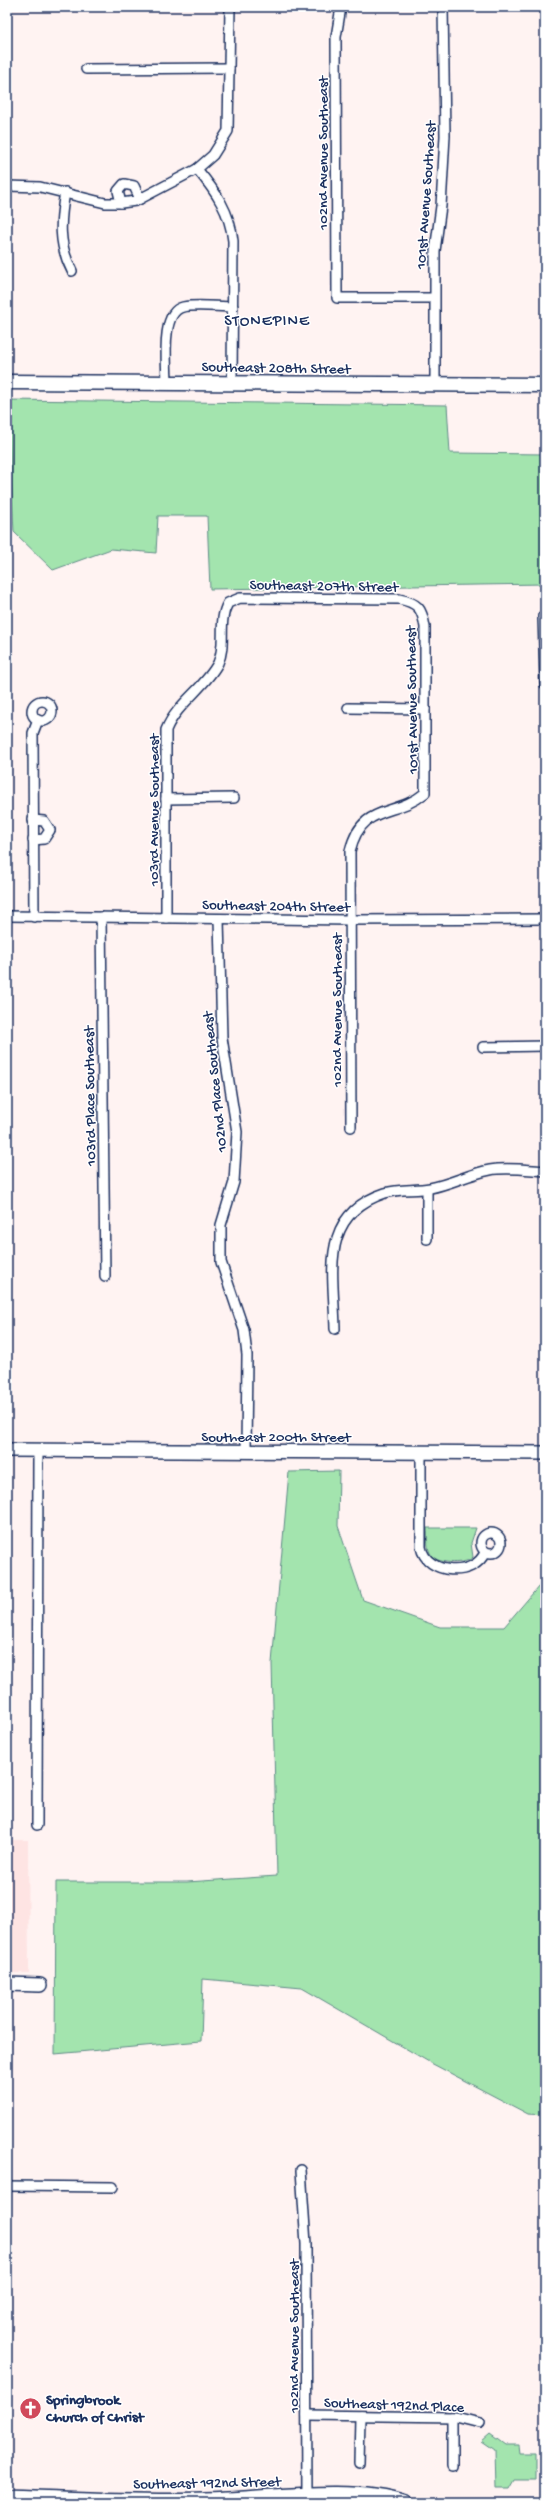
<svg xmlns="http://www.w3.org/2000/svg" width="552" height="2510" font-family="'Gochi Hand',sans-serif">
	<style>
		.built { fill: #fee4e3 }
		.green { fill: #a3e4ae; stroke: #5f8a86 }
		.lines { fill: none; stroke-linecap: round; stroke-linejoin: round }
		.street-casing { stroke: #1b2f5e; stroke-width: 12 }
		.secondary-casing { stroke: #1b2f5e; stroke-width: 16 }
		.primary-casing { stroke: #1b2f5e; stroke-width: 17 }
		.street { stroke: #fff; stroke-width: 9 }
		.secondary { stroke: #fff; stroke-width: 13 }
		.primary { stroke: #fff; stroke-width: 14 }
		.labels { text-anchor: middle; stroke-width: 3; stroke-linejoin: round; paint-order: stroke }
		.street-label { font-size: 15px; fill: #1b2f5e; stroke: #fff }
		.poi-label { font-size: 15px; font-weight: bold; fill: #1b2f5e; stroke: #fff; text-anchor: start }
		.neighbourhood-label { font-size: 16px; letter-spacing: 1px; fill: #1b2f5e; stroke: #fff }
	</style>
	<rect width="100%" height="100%" fill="#fff3f2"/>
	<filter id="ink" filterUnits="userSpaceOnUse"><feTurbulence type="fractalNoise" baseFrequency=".025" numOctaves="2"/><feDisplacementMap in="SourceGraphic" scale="8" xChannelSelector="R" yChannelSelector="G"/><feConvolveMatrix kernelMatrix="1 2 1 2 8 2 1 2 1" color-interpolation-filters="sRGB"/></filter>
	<g filter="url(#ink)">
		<path class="built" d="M7,1840h21l1,133h-22z"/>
		<g class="green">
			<path d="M7,400l440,5 3,48 95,1v130l-335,5 -3,-73h-49l-2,37 -45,-4 -58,21 -39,-38z"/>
			<path d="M339,1471l-1,55 25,74 77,27h64l41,-48v536l-17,-1 -99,-52 -127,-74 -99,-9 -2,62 -146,13 1,-172h131l90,-6 -5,-213 17,-191z"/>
			<path d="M427,1528h49l-5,15 2,14c-6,8 -35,7 -41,-1 -6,-7 -4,-19 -5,-28z"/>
			<path d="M490,2434l15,11h13l1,8h17v27h-21l-5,9h-14l-1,-39 -13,-9z"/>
		</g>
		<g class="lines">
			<defs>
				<g id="street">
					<path d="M341,7l-5,30 1,261h96"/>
					<path d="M86,69l143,-1"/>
					<path d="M197,169c19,23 33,43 36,72l-1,142"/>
					<path d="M7,186l33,1 65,16h16l15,-2 61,-32 16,-14 15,-24 2,-124"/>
					<path d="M65,192c-5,29 -7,52 7,79"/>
					<path d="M121,203l-3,-12 6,-7 10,2 6,13"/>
					<path d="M167,383c0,-19 -7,-71 16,-76 15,-3 34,0 50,0"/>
					<path d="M435,386v-135l6,-45 4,-70 -2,-129"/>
					<path d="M543,616l2,68"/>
					<circle cx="42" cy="711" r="10"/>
					<path d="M348,708l77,1"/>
					<path d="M166,799l68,-1"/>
					<path d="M33,820l11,1 6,9 -6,9 -11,1"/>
					<path d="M7,916l342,4 196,-1"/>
					<path d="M34,917l-1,-184 5,-13"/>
					<path d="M101,917l4,359"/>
					<path d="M166,918v-188c11,-27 39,-42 52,-67 9,-19 -1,-41 10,-60l12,-5 159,1c19,4 23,9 26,28v166c-30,25 -63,9 -75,58l1,276"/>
					<path d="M219,919l3,119 15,94 -3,50 -13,43v37l23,68 3,25 -1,96"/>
					<path d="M483,1047l62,-1"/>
					<path d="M427,1189v50"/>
					<path d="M335,1329c-1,-55 -17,-114 50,-136 15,-5 30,-2 45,-5 21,-4 39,-14 60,-18 18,-3 38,0 55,1"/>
					<path d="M421,1453v94c5,28 54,31 64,5"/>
					<circle cx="491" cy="1543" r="10"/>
					<path d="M37,1825l1,-374"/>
					<path d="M301,2170l5,74 1,259"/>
					<path d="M7,2186l106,1"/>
					<path d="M307,2415l149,2 24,6"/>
					<path d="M452,2417v49"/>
					<path d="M359,2463l1,-47"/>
				</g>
				<g id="secondary">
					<path d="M7,1450l538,3"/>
					<path d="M7,1984l33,1"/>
					<path d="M7,2496c65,2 132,6 197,4 59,-1 148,-16 202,3"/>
				</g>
				<path id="primary" d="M7,382l538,3"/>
			</defs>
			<use href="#street" class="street-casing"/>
			<use href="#secondary" class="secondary-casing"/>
			<use href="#primary" class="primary-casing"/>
			<use href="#street" class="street"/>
			<use href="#secondary" class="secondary"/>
			<use href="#primary" class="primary"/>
		</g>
	</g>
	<defs>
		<symbol id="church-disc" viewBox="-11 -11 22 22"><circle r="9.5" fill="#d1495b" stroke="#fff"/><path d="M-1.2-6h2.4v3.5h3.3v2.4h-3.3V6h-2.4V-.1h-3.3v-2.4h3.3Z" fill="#fff"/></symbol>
	</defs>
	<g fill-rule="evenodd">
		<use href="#church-disc" x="18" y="2396" width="25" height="25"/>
	</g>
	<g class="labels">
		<g class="street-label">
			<text transform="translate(322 153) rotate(-90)" y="5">102nd Avenue Southeast</text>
			<text transform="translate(425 195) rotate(-86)" y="5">101st Avenue Southeast</text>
			<text transform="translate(276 367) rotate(1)" y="5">Southeast 208th Street</text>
			<text transform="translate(324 585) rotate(1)" y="5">Southeast 207th Street</text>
			<text transform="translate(411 700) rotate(-91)" y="5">101st Avenue Southeast</text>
			<text transform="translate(153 810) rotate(-90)" y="5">103rd Avenue Southeast</text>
			<text transform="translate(276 905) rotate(1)" y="5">Southeast 204th Street</text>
			<text transform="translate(336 1010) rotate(-90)" y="5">102nd Avenue Southeast</text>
			<text transform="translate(214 1082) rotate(-96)" y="5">102nd Place Southeast</text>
			<text transform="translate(89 1096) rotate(-91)" y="5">103rd Place Southeast</text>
			<text x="276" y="1441">Southeast 200th Street</text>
			<text transform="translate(293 2336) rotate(-90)" y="5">102nd Avenue Southeast</text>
			<text transform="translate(394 2404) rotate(2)" y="5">Southeast 192nd Place</text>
			<text transform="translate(207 2482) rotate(-1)" y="5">Southeast 192nd Street</text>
		</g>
		<g class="poi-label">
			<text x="46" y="2404">Springbrook<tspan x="46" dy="17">Church of Christ</tspan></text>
		</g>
		<g class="neighbourhood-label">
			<text x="267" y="325">STONEPINE</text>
		</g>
	</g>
	<rect width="552" height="2510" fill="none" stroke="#fff" stroke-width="24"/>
	<rect x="12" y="12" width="528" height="2486" fill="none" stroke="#1b2f5e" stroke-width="1.5" filter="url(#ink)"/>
</svg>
